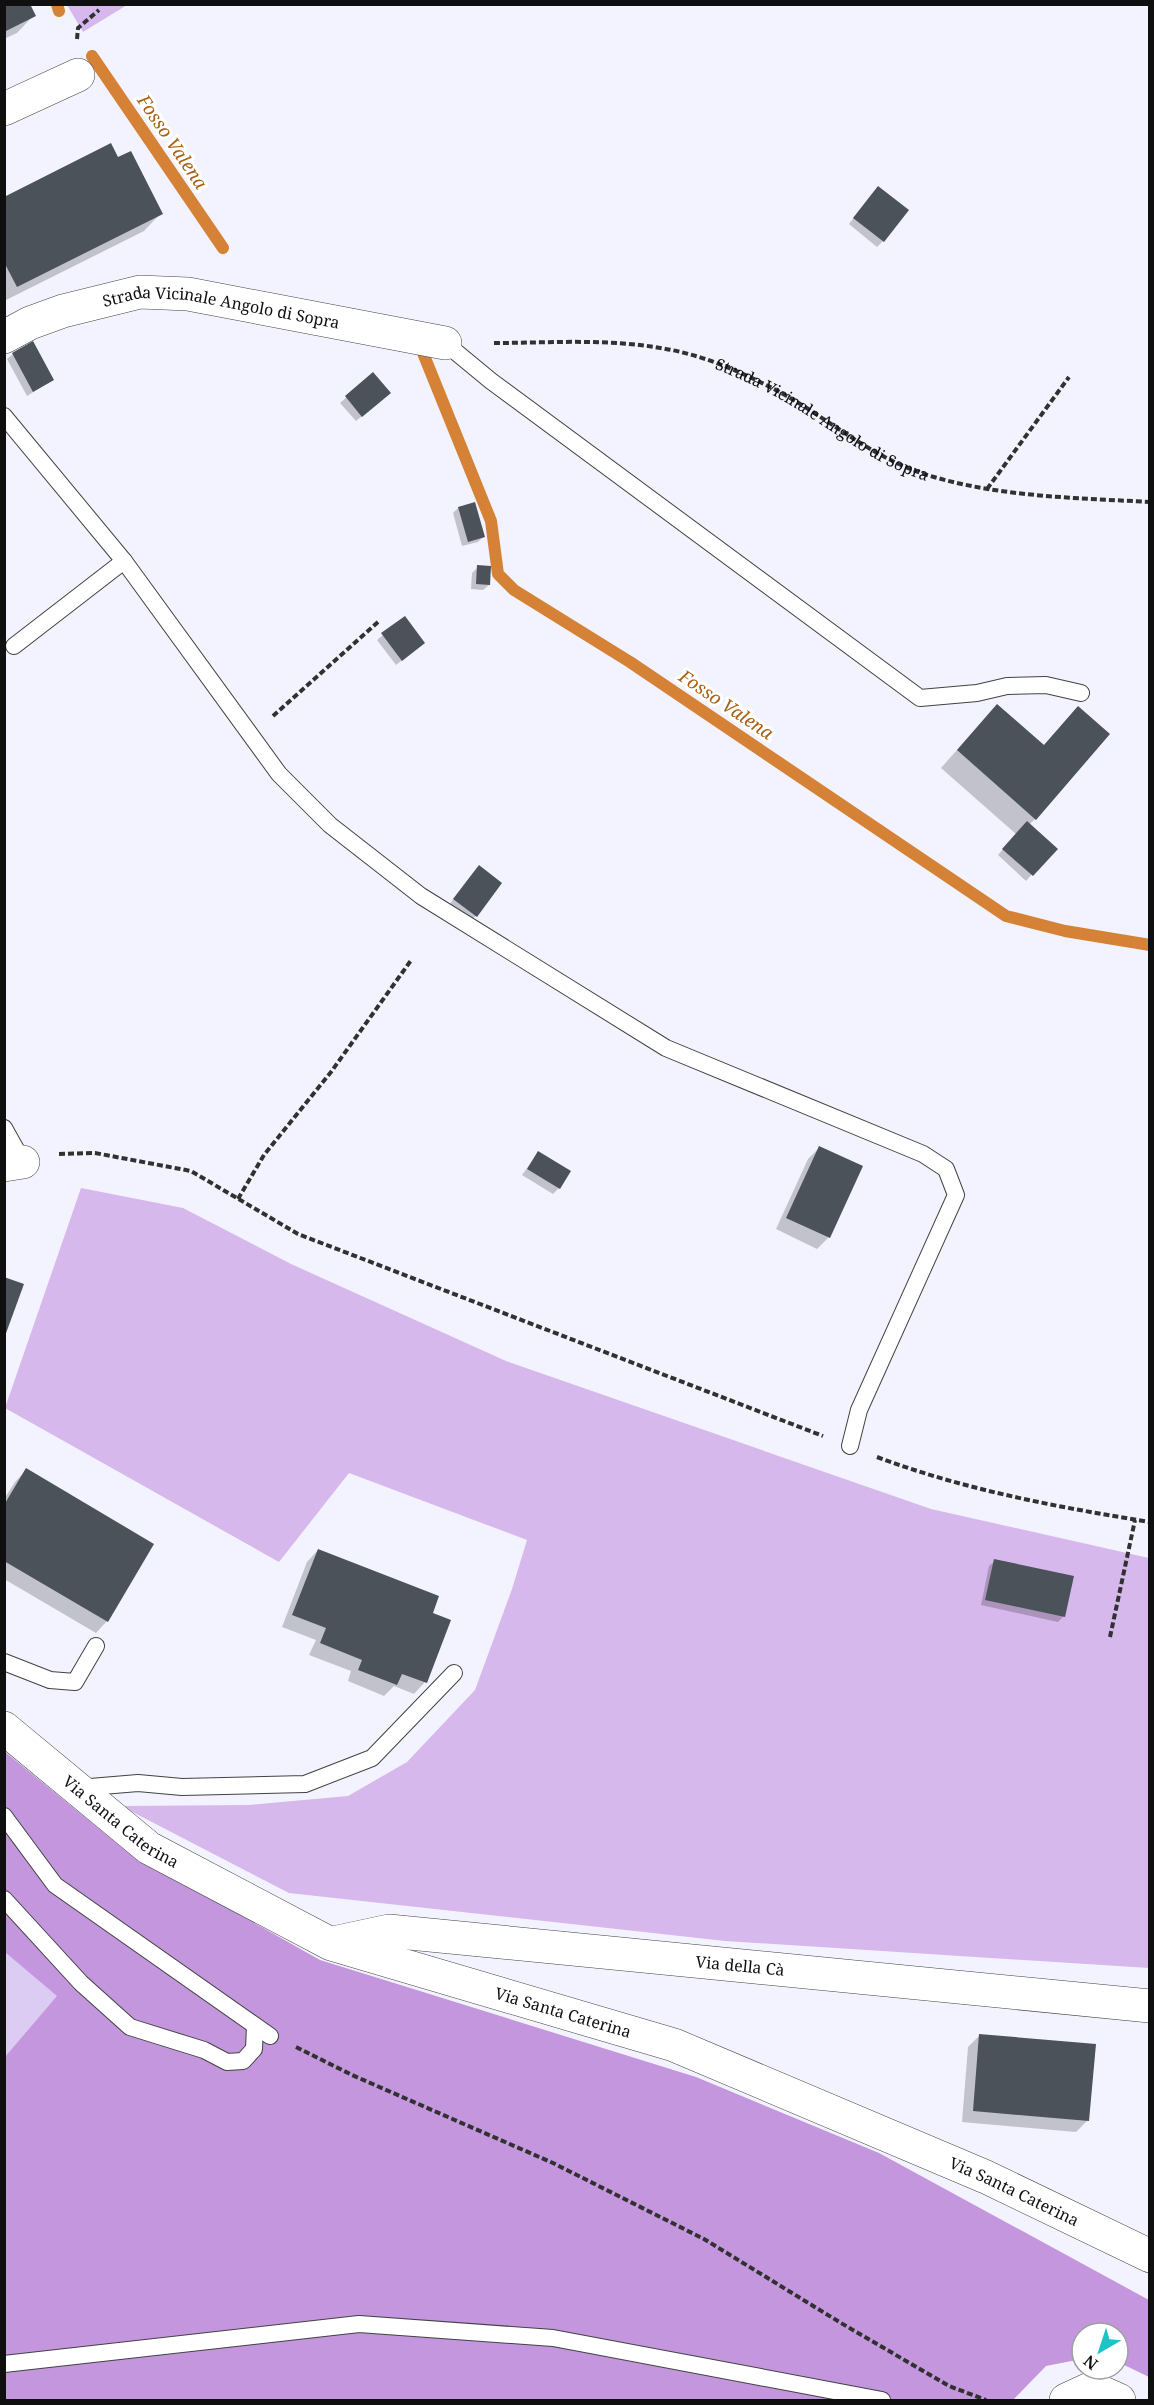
<svg xmlns="http://www.w3.org/2000/svg" width="1154" height="2405" font-family="'Noto Serif',serif">
	<style>
		.green { fill: #d6b8ec }
		.forest { fill: #c496de }
		.pitch { fill: #dccbf3 }
		.shadow { fill: #0003 }
		.lines { fill: none; stroke-linecap: round; stroke-linejoin: round }
		.stream { stroke: #d58236; stroke-width: 12 }
		.building { fill: #4b5259 }
		.lane-casing { stroke: #424242; stroke-width: 18 }
		.street-casing { stroke: #424242; stroke-width: 34 }
		.path { stroke: #313131; stroke-width: 4; stroke-dasharray: 6 3; stroke-linecap: butt }
		.lane { stroke: #fff; stroke-width: 16 }
		.street { stroke: #fff; stroke-width: 33 }
		.labels { text-anchor: middle; stroke-width: 6; stroke-linejoin: round; paint-order: stroke }
		.street-label { font-size: 16px; fill: #0f0f0f; stroke: #fff }
		.water-label { font-size: 18px; font-style: italic; fill: #aa6010; stroke: #fff }
	</style>
	<rect width="100%" height="100%" fill="#f2f3ff"/>
	<g class="green">
		<path d="M67,5h60l-44,27z"/>
		<path d="M81,1188l102,20 108,56 215,97 425,148 218,49v410l-424,-27 -436,-48 -168,-87 128,-1 99,-9 59,-34 68,-72 37,-101 15,-49 -178,-67 -70,89 -274,-154z"/>
	</g>
	<path class="forest" d="M4,1751l121,99 195,110 376,117 183,76 270,147v77l-31,-15v-29h-36v26l-36,7 -33,34h-1008z"/>
	<path class="pitch" d="M5,1952l52,44 -52,61z"/>
	<g class="shadow">
		<path d="M4,4l30,11 -17,18 -13,6z"/>
		<path d="M117,159l44,54 -17,18 -140,70v-103z"/>
		<path d="M872,194l11,47 -6,6 -28,-23z"/>
		<path d="M13,354l39,26 -25,16 -20,-37z"/>
		<path d="M373,374l10,25 -27,22 -16,-18z"/>
		<path d="M458,508l26,28 -6,6 -16,4 -9,-33z"/>
		<path d="M478,567l11,18 -6,5 -12,-1 1,-16z"/>
		<path d="M404,618l14,30 -22,17 -19,-25z"/>
		<path d="M1078,708l-43,111 -6,6 26,24 -29,32 -28,-26 18,-21 -75,-66 39,-44 63,22z"/>
		<path d="M473,873l3,43 -6,5 -21,-16z"/>
		<path d="M820,1147l9,90 -12,12 -41,-20 32,-70z"/>
		<path d="M538,1153l21,35 -6,6 -31,-19z"/>
		<path d="M26,1470l81,151 -11,12 -92,-54v-80l11,-17z"/>
		<path d="M318,1550l113,63 -6,69 -11,12 -20,-8 -10,10 -36,-15 3,-10 -42,-16 7,-15 -34,-13 25,-65z"/>
		<path d="M995,1561l69,55 -6,6 -77,-17 8,-39z"/>
		<path d="M980,2035l107,86 -11,11 -114,-10 6,-75z"/>
	</g>
	<g class="lines">
		<g class="stream">
			<path d="M57,4l2,7"/>
			<path d="M92,56l131,192"/>
			<path d="M423,353l68,168 7,53 16,16 116,72 376,254 59,15 85,14"/>
		</g>
	</g>
	<g class="building">
		<path d="M4,4h26l6,12 -32,16z"/>
		<path d="M111,143l7,14 13,-6 32,63 -146,73 -13,-25v-65z"/>
		<path d="M878,186l31,24 -25,32 -31,-24z"/>
		<path d="M33,341l21,39 -21,12 -21,-39z"/>
		<path d="M373,372l18,21 -29,24 -17,-21z"/>
		<path d="M475,502l10,35 -17,5 -10,-35z"/>
		<path d="M477,565l14,1 -1,19 -14,-1z"/>
		<path d="M405,616l20,27 -23,18 -21,-28z"/>
		<path d="M997,704l47,41 34,-39 32,28 -74,86 -79,-70z"/>
		<path d="M1027,821l31,28 -25,27 -31,-27z"/>
		<path d="M479,865l23,18 -25,34 -24,-18z"/>
		<path d="M819,1146l44,20 -33,72 -44,-20z"/>
		<path d="M538,1151l33,20 -11,18 -33,-20z"/>
		<path d="M4,1277l20,7 -19,52h-1z"/>
		<path d="M26,1468l128,76 -46,78 -104,-61v-56z"/>
		<path d="M318,1549l121,47 -6,17 18,7 -24,63 -25,-9 -5,11 -39,-15 4,-10 -42,-17 6,-15 -34,-13z"/>
		<path d="M994,1559l80,17 -9,41 -80,-17z"/>
		<path d="M979,2034l117,10 -7,77 -116,-10z"/>
	</g>
	<g class="lines">
		<defs>
			<g id="lane">
				<path d="M445,343l46,38 429,317 57,-5 30,-7 39,-1 35,8"/>
				<path d="M4,416l120,145 155,213 51,51 91,71 245,152 257,106 23,15 10,26 -97,215 -9,36"/>
				<path d="M14,646l110,-85"/>
				<path d="M4,1128l19,34"/>
				<path d="M4,1662l46,18 25,2 21,-36"/>
				<path d="M78,1788l60,-5 44,4 123,-3 67,-26 82,-85"/>
				<path d="M4,1816l51,69 215,151"/>
				<path d="M4,1899l77,84 49,44 74,23 23,12 16,-1 11,-12 1,-23"/>
				<path d="M4,2364l355,-40 194,14 329,62"/>
			</g>
			<g id="street">
				<path d="M4,109l74,-34"/>
				<path id="s2" d="M4,337l26,-14 33,-12 77,-19 48,2 257,49"/>
				<path d="M4,1165l19,-3"/>
				<path id="s3" d="M4,1728l145,120 182,96 343,101 312,132 164,79"/>
				<path id="s4" d="M333,1943l56,-12 761,75"/>
				<path d="M1066,2400l26,-12 27,12"/>
			</g>
		</defs>
		<use href="#lane" class="lane-casing"/>
		<use href="#street" class="street-casing"/>
		<g class="path">
			<path d="M77,39l1,-11 21,-18"/>
			<path id="s1" d="M494,343c57,0 115,-5 172,6 36,6 73,22 106,39 55,28 100,72 162,89 69,20 144,21 216,25"/>
			<path d="M987,489l82,-112"/>
			<path d="M273,716l106,-95"/>
			<path d="M59,1154l36,-1 96,18 107,63 525,202"/>
			<path d="M238,1199l26,-44 67,-83 81,-113"/>
			<path d="M877,1457c88,33 180,50 273,65"/>
			<path d="M1110,1637l25,-117"/>
			<path d="M296,2047l56,28 201,88 151,76 137,84 108,63 37,14"/>
		</g>
		<use href="#lane" class="lane"/>
		<use href="#street" class="street"/>
	</g>
	<g class="labels">
		<g class="street-label">
			<text dy="6" stroke="none"><textPath href="#s2" startOffset="226">Strada Vicinale Angolo di Sopra</textPath></text>
			<text dy="6" stroke="none"><textPath href="#s1" startOffset="345">Strada Vicinale Angolo di Sopra</textPath></text>
			<text dy="6" stroke="none"><textPath href="#s3" startOffset="150">Via Santa Caterina</textPath></text>
			<text dy="6" stroke="none"><textPath href="#s4" startOffset="410">Via della Cà</textPath></text>
			<text dy="6" stroke="none"><textPath href="#s3" startOffset="636">Via Santa Caterina</textPath></text>
			<text dy="6" stroke="none"><textPath href="#s3" startOffset="1122">Via Santa Caterina</textPath></text>
		</g>
		<g class="water-label">
			<text transform="translate(172 142) rotate(56)" y="6">Fosso Valena</text>
			<text transform="translate(726 705) rotate(34)" y="6">Fosso Valena</text>
		</g>
	</g>
	<rect width="1154" height="2405" fill="none" stroke="#0f0f0f" stroke-width="12"/>
	<g transform="translate(1100 2351) rotate(219)"><circle r="28" fill="#ffffff" stroke="#9f9f9f" stroke-width="1.5"/>
	<path d="M0-4.5L10 22L0 15L-10 22Z" fill="#1ec3c8"/>
	<text y="-9" font-size="16" font-weight="bold" text-anchor="middle" fill="#0f0f0f">N</text>
	</g>
</svg>
